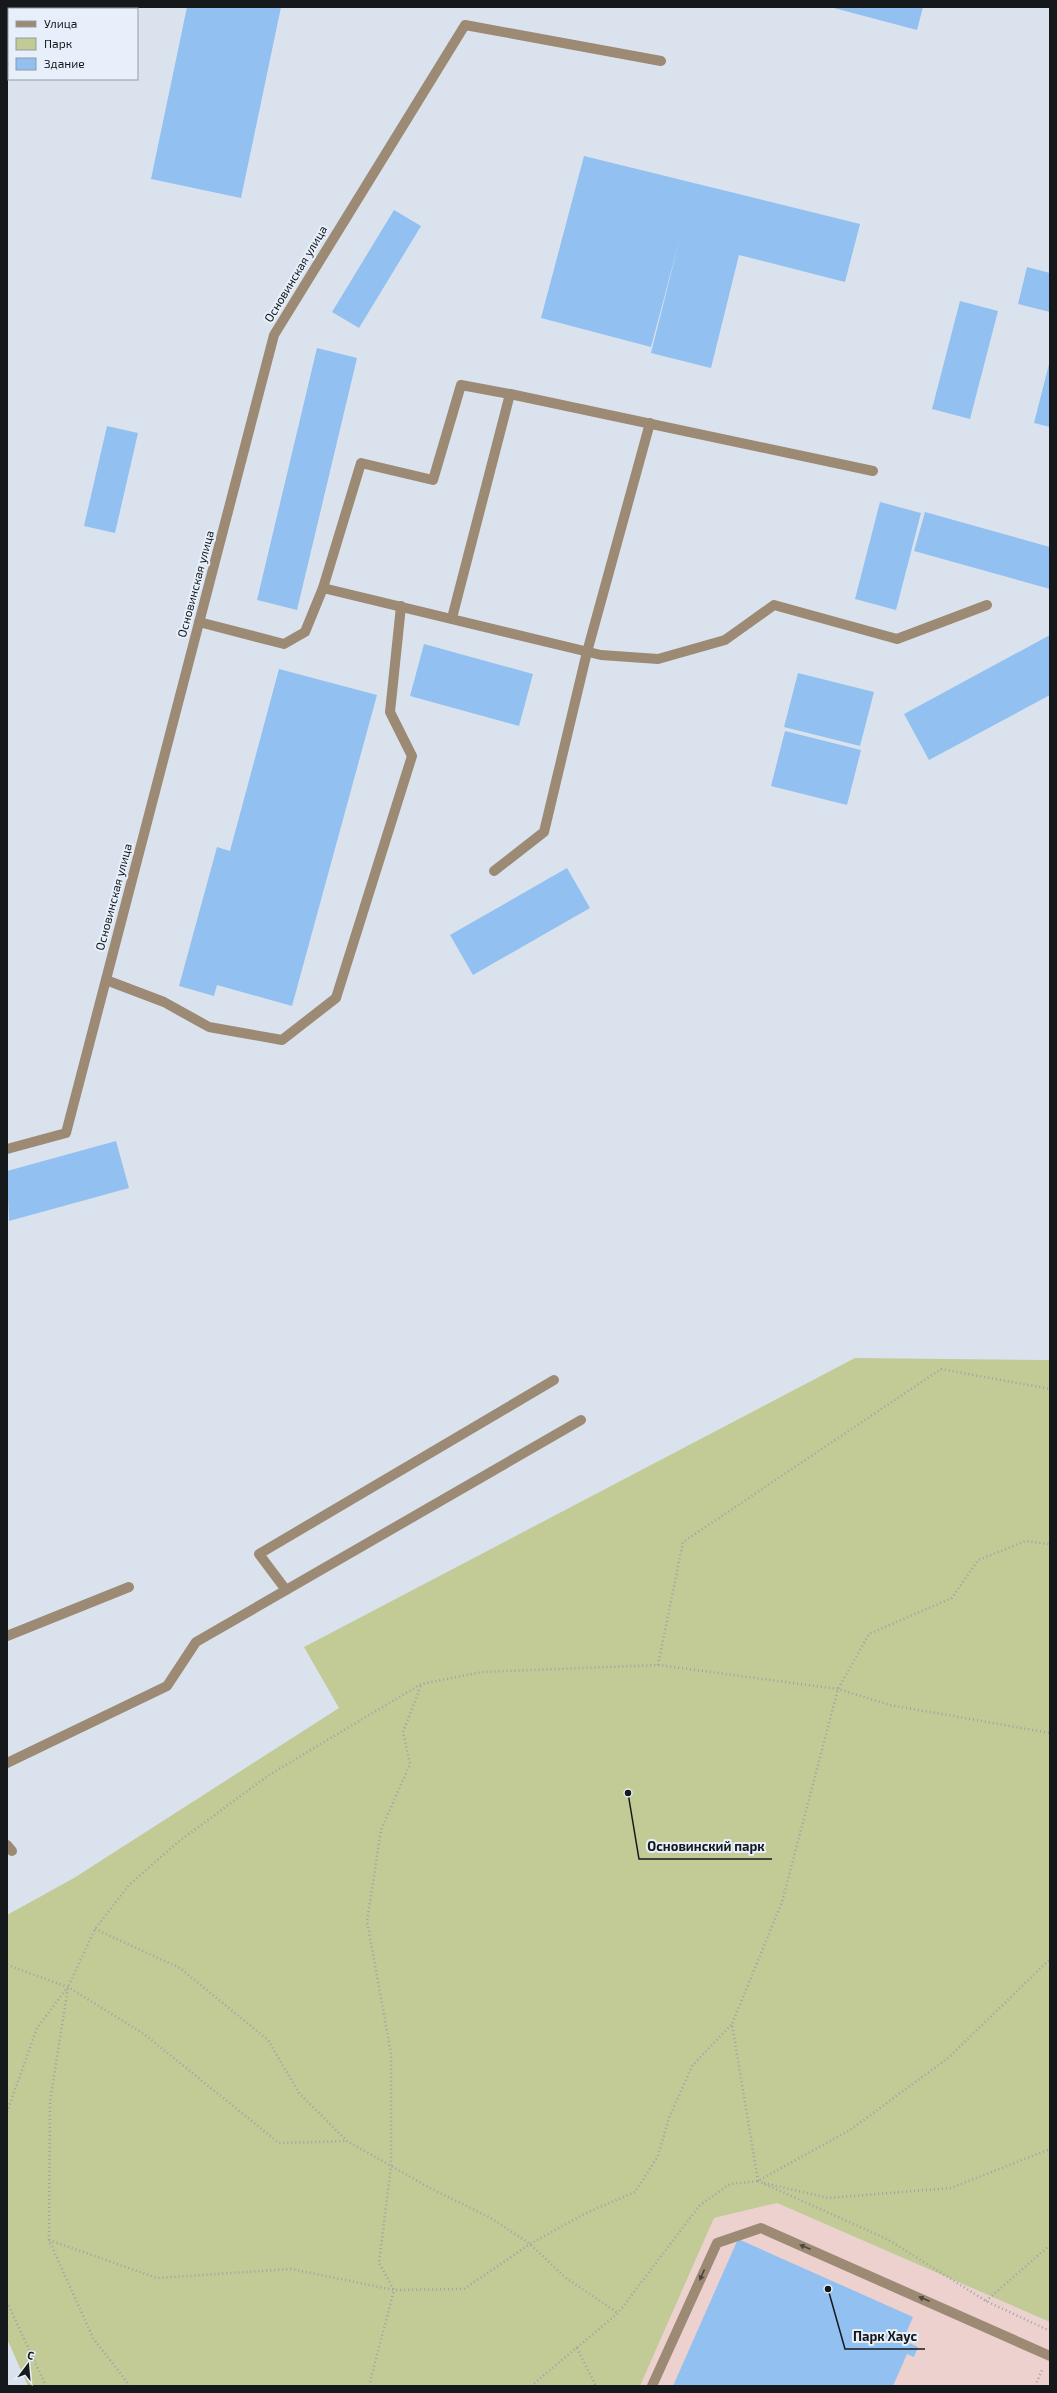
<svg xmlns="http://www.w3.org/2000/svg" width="1057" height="2393" font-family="'Exo 2',sans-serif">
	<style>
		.commercial { fill: #ecd1cf }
		.green { fill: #c2ca96 }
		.building { fill: #92c0f0 }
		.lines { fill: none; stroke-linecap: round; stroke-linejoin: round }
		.path { stroke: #9ca3aa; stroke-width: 2.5; stroke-dasharray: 1 3; stroke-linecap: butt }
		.minor { stroke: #9c8a74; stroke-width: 10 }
		.oneway { fill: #4c463f }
		.labels { text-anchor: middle; stroke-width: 4; stroke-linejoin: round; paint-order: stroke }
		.street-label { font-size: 12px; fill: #16191c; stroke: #e7f0fa }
		.leader { fill: none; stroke: #16191c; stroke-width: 1.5 }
		.callout-dot { fill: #16191c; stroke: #e7f0fa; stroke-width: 1.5 }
		.callout-label { font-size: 13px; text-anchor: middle; font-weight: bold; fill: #16191c; stroke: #e7f0fa; stroke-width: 4; stroke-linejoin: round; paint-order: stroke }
	</style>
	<rect width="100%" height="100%" fill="#dae3ed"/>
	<path class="commercial" d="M777,2203l273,119v64h-410l74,-168z"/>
	<path class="green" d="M855,1358l195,2v962l-273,-119 -63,15 -74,168h-612l-21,-47v-424l67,-37 265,-170 -35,-61z"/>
	<g class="building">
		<path d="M187,7h94l-40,191 -90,-19z"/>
		<path d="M830,7h93l-6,23z"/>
		<path d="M584,156l276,68 -15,58 -106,-27 -28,113 -60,-15 29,-115 -29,109 -110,-29z"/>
		<path d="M394,210l27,16 -62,102 -27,-16z"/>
		<path d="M1027,267l23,6v39l-32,-8z"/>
		<path d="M960,301l38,10 -28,108 -38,-10z"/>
		<path d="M317,348l40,10 -60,252 -40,-10z"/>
		<path d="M1049,364l1,1v62l-16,-4z"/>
		<path d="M107,426l31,7 -23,100 -31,-7z"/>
		<path d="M880,502l41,11 -25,97 -41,-11z"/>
		<path d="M925,512l125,35v42l-136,-38z"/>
		<path d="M1050,635v60l-121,65 -25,-46z"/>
		<path d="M424,644l109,30 -14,52 -109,-30z"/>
		<path d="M279,669l98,26 -85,311 -75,-21 -3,11 -35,-10 38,-139 13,4z"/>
		<path d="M798,673l76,19 -14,54 -76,-19z"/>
		<path d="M785,731l76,19 -14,55 -76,-19z"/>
		<path d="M567,868l23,40 -117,67 -23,-40z"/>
		<path d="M116,1141l13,47 -120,33 -2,-50z"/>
		<path d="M738,2239l175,78 -10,23 15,7 -4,10 -7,-3 -14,32h-220z"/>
	</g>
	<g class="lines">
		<g class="path">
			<path d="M658,1665l25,-123 258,-173 109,20"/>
			<path d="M95,1929l85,39 88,72 31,53 48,48 83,47 61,30 39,26 36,34 52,35"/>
			<path d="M7,1965l61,22 76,47 135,109 68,-2"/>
			<path d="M7,2112l30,-84 30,-40"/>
			<path d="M758,2181l-26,-157 50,-122 56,-213 31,-55 83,-36 26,-38 48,-19 24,3"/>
			<path d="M758,2181l129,58 99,62 64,30"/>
			<path d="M764,2183l64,15 123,-10 99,-39"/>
			<path d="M49,2240l108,38 134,-9 103,21 70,-1 66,-45 56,-31 49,-21 23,-36 11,-38 23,-52 40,-42"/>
			<path d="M986,2301l64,-56"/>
			<path d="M7,2302l39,84"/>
			<path d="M577,2348l19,38"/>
			<path d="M130,2386l-37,-48 -44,-98 1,-138 18,-115 27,-58 34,-44 49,-43 91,-67 152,-91 61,-12 176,-7 180,24 52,16 160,28"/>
			<path d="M369,2386l25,-96 -15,-27 12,-97v-113l-24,-132 14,-91 29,-66 -7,-32 18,-47"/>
			<path d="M531,2386l87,-73 82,-108 30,-21 28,-3 92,-51 98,-72 102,-99"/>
			<path d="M1035,2386l8,-18"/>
		</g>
		<g class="minor">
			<path d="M323,588l38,-125 72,17 28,-95 49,9 363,77"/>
			<path d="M452,618l58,-224"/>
			<path d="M199,622l85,22 21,-12 18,-44 278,67 57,4 67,-19 49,-35 123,34 90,-34"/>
			<path d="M494,871l50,-39 43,-180 63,-229"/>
			<path d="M106,980l58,22 45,25 73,13 54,-42 76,-242 -22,-44 11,-106"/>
			<path d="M7,1149l59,-16 208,-798 191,-310 196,36"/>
			<path d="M286,1590l-27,-36 295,-174"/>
			<path d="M7,1636l122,-49"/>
			<path d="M7,1763l160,-77 29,-44 385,-222"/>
			<path d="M7,1845l5,6"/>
			<path d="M652,2386l65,-143 44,-15 289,128"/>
		</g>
	</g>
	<defs><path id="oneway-solid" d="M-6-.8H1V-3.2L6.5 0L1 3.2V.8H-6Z"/></defs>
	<g class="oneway">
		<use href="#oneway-solid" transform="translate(805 2247) rotate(-157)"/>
		<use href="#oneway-solid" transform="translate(702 2275) rotate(114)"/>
		<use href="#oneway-solid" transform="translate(924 2299) rotate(-157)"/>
	</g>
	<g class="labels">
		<g class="street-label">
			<text transform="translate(296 274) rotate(-59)" y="4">Основинская улица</text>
			<text transform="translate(196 584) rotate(-75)" y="4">Основинская улица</text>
			<text transform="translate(114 897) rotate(-75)" y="4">Основинская улица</text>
		</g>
	</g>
	<path class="leader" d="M628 1793L639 1859H772M828 2289L845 2349H925"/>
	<g class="callout-dot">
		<circle cx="628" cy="1793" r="4"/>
		<circle cx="828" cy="2289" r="4"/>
	</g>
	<g class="callout-label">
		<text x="706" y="1851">Основинский парк</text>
		<text x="885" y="2341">Парк Хаус</text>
	</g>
	<rect width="1057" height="2393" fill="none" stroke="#16191c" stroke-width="16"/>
	<rect x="8" y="8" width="130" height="72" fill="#e7f0fa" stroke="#939aa1"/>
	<rect x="16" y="21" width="20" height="6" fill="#9c8a74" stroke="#939aa1"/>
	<text x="44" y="28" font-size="12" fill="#16191c">Улица</text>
	<rect x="16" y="38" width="20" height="12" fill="#c2ca96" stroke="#939aa1"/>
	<text x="44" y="48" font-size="12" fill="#16191c">Парк</text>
	<rect x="16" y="58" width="20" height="12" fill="#92c0f0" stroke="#939aa1"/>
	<text x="44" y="68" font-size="12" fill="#16191c">Здание</text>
	<g transform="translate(28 2365) rotate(16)" stroke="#e7f0fa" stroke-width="3" paint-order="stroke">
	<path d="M0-3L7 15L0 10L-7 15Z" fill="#16191c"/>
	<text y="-6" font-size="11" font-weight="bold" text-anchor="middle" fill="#16191c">С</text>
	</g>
</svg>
